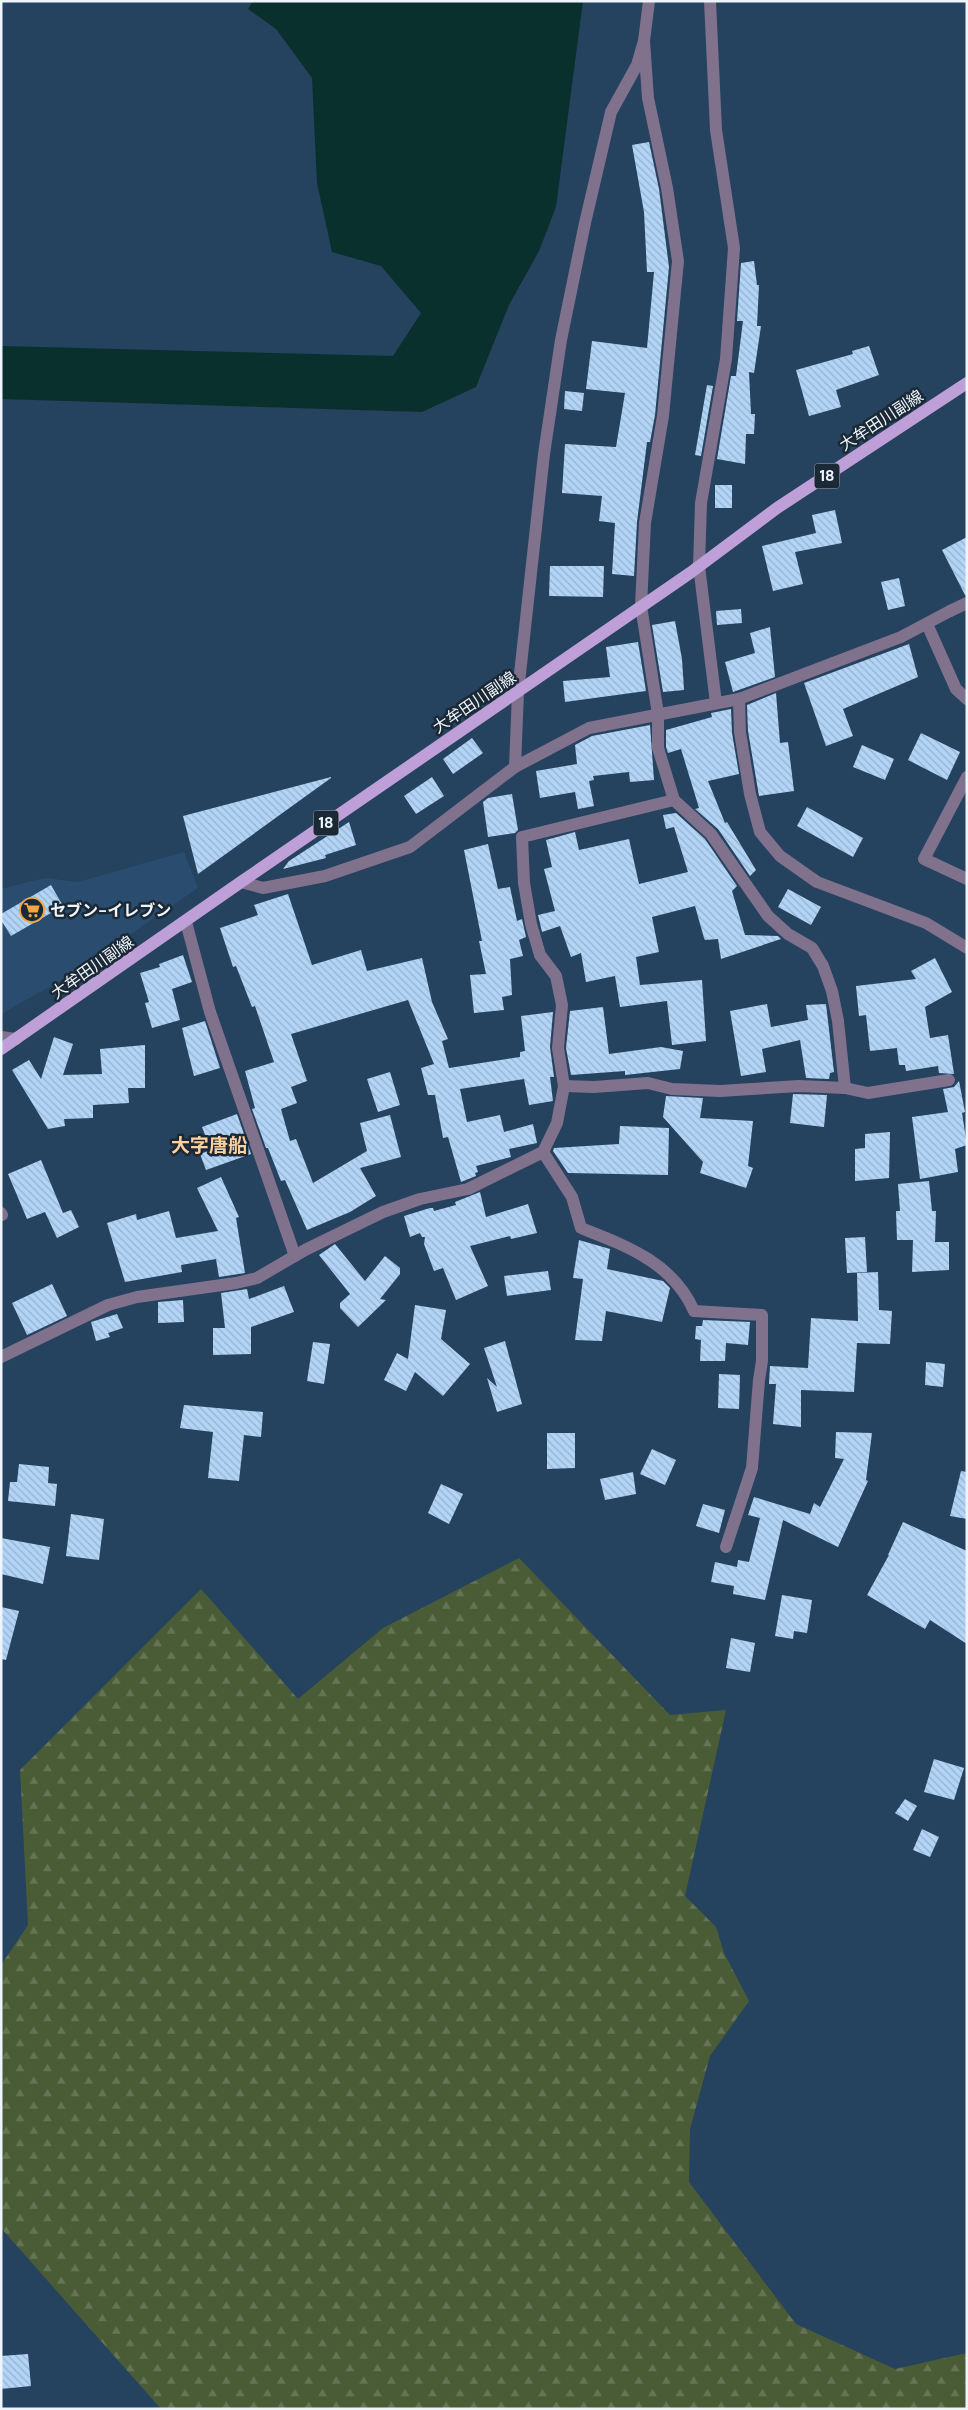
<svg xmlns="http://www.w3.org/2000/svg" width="968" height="2410" font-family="'DM Sans','Noto Sans JP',sans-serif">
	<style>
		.built { fill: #2a4d6f }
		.forest { fill: url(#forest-firs) }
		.water { fill: #0a302d }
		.building { fill: url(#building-back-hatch) }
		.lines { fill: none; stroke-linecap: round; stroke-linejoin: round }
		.minor { stroke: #80718d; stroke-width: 12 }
		.tertiary { stroke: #80718d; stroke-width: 12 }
		.primary { stroke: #bf9fd8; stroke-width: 12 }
		.labels { text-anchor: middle; stroke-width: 5; stroke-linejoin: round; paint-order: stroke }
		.shield { fill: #1b2835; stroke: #afb8c0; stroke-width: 1 }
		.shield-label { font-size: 15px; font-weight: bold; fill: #eef5fc }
		.street-label { font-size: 16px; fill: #eef5fc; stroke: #1b2835 }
		.poi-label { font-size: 16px; font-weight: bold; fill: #eef5fc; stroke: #1b2835; text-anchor: start }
		.quarter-label { font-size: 19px; font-weight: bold; fill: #fcd09f; stroke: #1b2835 }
	</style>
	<defs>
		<pattern id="forest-firs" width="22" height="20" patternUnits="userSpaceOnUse" patternTransform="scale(1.25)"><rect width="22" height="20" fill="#4a5c36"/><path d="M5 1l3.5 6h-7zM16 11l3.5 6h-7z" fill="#647454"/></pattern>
		<pattern id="building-back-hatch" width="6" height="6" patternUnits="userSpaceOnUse" patternTransform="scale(1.25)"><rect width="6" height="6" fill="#b2d4f7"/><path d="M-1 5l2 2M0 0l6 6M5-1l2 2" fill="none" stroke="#97b2cc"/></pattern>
	</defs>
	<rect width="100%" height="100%" fill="#25425f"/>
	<path class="built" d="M184,852l14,36 -124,85 -73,41v-125l44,-11 33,4z"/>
	<path class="forest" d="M519,1558l151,157 56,-5 -41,186 31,31 8,26 25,48 -39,55 -20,73 -1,53 107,142 99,45 72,-16v56h-806l-160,-181v-263l27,-40 -8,-155 181,-181 97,110 85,-71z"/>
	<path class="water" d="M253,1h330l-27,206 -17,44 -30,54 -33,82 -54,25 -421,-13v-53l392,10 28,-43 -40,-47 -49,-14 -15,-69 -5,-105 -36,-49 -28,-20z"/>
	<g class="building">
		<path d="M649,142l10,47 10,78 -14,148 -5,27h-3l-10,80 -3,54 -22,-2 3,-51 -16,-2 3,-25 -40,-3 3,-49 51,3 9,-54 -39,-4 6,-48 55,7 7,-76h-7l-3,-60 -12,-67z"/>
		<path d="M754,261l3,24h2l-2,41h4l-7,47 -5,-1 2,42h4l-1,20h-8l-1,30 -28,-5 14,-83h5l7,-55h-6l4,-58z"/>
		<path d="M869,346l10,29 -43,15 5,17 -32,9 -13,-46 57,-16 -1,-3z"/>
		<path d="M707,385l6,1 -12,70 -6,-1z"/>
		<path d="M565,391l19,2 -2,18 -18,-2z"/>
		<rect x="715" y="485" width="17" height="23"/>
		<path d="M835,510l7,33 -47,9 8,32 -30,7 -11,-45 54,-13 -4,-18z"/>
		<path d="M967,537v58h-2l-23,-45z"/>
		<path d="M550,566h54l-1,31 -54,-1z"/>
		<path d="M899,578l6,28 -17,4 -7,-28z"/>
		<path d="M741,609l1,14 -25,2 -1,-14z"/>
		<path d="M675,621l7,38 2,31 -21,2 -11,-67z"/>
		<path d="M770,627l5,50 -42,15 -8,-30 30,-9 -5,-20z"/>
		<path d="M638,642l8,49 -81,11 -2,-21 47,-4 -4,-30z"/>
		<path d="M909,644l9,33 -75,32 10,27 -27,10 -22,-63z"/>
		<path d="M776,693l4,50 8,-1 6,49 -35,5 -11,-65 -1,-26z"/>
		<path d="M731,709l1,24 7,41 -31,7 17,42 2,-1 29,48 -6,6 -32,-47 -23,-20 4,-1 -18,-59 -13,4 -2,-6v-17l46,-13 -1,-4z"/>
		<path d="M650,725l4,55 -24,2 -1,-10 -36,4 1,4 -5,1 5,25 -16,3 -3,-17 -35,6 -4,-27 41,-7 -2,-19 17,-9z"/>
		<path d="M921,733l39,19 -13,28 -39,-20z"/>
		<path d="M472,738l11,15 -30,21 -10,-15z"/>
		<path d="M862,745l32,14 -9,21 -32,-13z"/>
		<path d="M331,777v1l-133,96 -15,-58z"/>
		<path d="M432,777l12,19 -28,18 -12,-18z"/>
		<path d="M512,794l6,36 -3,3 -27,4 -5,-35 5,-4z"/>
		<path d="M807,807l56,31 -10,19 -56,-31z"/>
		<path d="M676,813l29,26 32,47 -5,5 13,44 33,1 3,3 -60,20 -3,-20 -13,1 -1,-2 -9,-32 -43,11 7,35 -23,5 4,28 62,-5 4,61 -34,4 -5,-44 -47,6 -5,-31 -29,6 -5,-29 -10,4 -11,-31 -18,6 -4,-17 17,-4 -11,-42 8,-2 -6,-27 29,-8 4,18 50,-11 10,45 49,-12 -14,-45 -8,2 -3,-14z"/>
		<path d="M349,822l7,23 -31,10 1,3 -43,11 6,-8z"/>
		<path d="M488,844l10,45 12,-2 7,34 5,-2 4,18 -7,3 4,16 -13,3 2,36 -10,2 2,13 -30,3 -4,-38 16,-1 -7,-33h3l-18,-91z"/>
		<path d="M51,885l12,21 -52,30 -10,-16v-6z"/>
		<path d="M788,889l33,18 -10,18 -33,-18z"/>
		<path d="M288,894l24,71 49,-15 6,21 55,-13 10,44 16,37 -6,2 7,27 71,-11v-5l5,-1 -4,-35 32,-4 -3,35 4,30h-4l3,24 -24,4 -5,-26 -64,10 7,33 33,-7 4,17 29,-8 4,19 -28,6 2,8 -35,9 2,6 -3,1 1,3 -15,6 -13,-45 -5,1 -8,-43h-7l-7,-27 13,-4 -26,-64 -117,34 16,47 -16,6 6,16 -16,6 9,32 6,-2 17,44 54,-32 -7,-28 30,-8 11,42 -41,11 16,28 -26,16 -43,18 -22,-50 -4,1 -13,-33h-2l-14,-39 3,-1 -10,-37 29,-9 -19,-56 -3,1 -16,-41 -3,1 -13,-39 38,-13 -4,-10z"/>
		<path d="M183,955l9,27 -20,7 8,31 -28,8 -7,-25 4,-1 -9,-29 20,-6 -1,-3z"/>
		<path d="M935,958l17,34 -27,15 5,31 18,-3 6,39 -15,-1 -1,-7 -32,5 -1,-6h-6l-2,-17 -27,3 -4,-36 -7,1 -3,-30 60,-7 -5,-8z"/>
		<path d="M767,1004l4,23 37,-7 -2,-15 20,-1 8,68 -4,1 -1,6 -23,-1 -6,-38 -38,9 4,23 -25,4 -11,-65z"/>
		<path d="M603,1007l6,47 52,-7 22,4 -3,18 -55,6v-4l-54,4 -5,-27 4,-37z"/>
		<path d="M205,1021l15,47 -26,8 -12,-48z"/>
		<path d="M54,1037l19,7 -10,31 39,-1 -2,-25 45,-4v43h-17l1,15 -36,2v13l-29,1 1,7 -17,3 -36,-59 17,-10 12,19z"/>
		<path d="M390,1072l10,33 -22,7 -11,-33z"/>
		<path d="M959,1081l6,31 -3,1 5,32 -12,4 3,23 -38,7 -8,-62 36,-5 -5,-23 11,-2z"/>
		<path d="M793,1094l34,1 -3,32 -34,-4z"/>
		<path d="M666,1096l37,2 -3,20 53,3 -5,45 5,2 -7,20 -46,-15 3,-11 -40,-45z"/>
		<path d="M237,1114l14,40 -45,16 -6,-16 11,-4 -9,-23z"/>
		<path d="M620,1126l49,2 -1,47 -100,-2 -15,-22 1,-3 65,-4z"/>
		<path d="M890,1132l-1,46 -34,3v-32l10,-1v-14z"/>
		<path d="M41,1160l22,53 8,-3 8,17 -22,11 -12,-26 -18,7 -19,-45z"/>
		<path d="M221,1177l18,40 -3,1 9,55 -26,4 -3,-18 -35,6 1,7 -57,10 -18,-59 29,-9 1,6 32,-9 7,27 42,-7 -21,-43z"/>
		<path d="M929,1181l3,30h4l-1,31h14v28l-37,2 1,-32h-16l-1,-29h4l-2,-27z"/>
		<path d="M480,1192l6,25 42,-13 9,29 -26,6 -1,-3 -40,10 18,40 -32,14 -13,-32 -9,3 -10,-27 1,-7h-3l-2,-4 -10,4 -6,-21 26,-8h3l1,3 22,-6 -1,-3z"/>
		<path d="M865,1237l2,35 -20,1 -2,-35z"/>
		<path d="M579,1240l31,9 -3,20 56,12 7,7 -8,34 -56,-11 -4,30 -27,-1 8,-61 -10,-1z"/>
		<path d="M335,1244l30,37 20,-25 15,12v6l-20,25 6,1 -28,27 -18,-19v-5l10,-9 -31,-39z"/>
		<path d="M548,1271l3,19 -44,6 -3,-20z"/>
		<path d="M878,1272l1,38 13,1 -2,33 -33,-1 -3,49 -53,-2v37l-28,-3 3,-40h-7l1,-18 38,2 3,-50 47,3 -1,-48z"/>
		<path d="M52,1284l15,32 -40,19 -15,-32z"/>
		<path d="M284,1286l10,26 -43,15v27l-38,1v-27h12l-4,-35 26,-4 2,10z"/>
		<path d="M183,1300l1,22 -26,1v-21z"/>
		<path d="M415,1305l31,5 -5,29 29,25 -27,32 -28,-24 -9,19 -22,-11 13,-27 11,6z"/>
		<path d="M117,1314l6,14 -15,5 2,4 -14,4 -5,-19z"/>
		<path d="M703,1320l47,2 -2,23 -22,-2 -1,18h-25l1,-21 -6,-1 1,-13h6z"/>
		<path d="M505,1341l17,63 -25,8 -10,-34 10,9 -13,-39z"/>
		<path d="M313,1342l17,2 -6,40 -17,-3z"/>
		<path d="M926,1362l19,2 -2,23 -18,-2z"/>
		<path d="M719,1374l21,1 -1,34 -21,-1z"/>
		<path d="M184,1405l79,7 -2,25 -17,-2 -5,46 -31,-3 5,-46 -33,-4z"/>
		<path d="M836,1432l36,1 -6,47 2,1 -30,66 -55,-27 -18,80 -32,-6 1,-8 -23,-4 4,-20 22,5 1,-7 11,2 11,-44 -12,-3 6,-18 56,17 4,-11 6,4 24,-48 -9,-1z"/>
		<path d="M547,1433h28v35l-28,1z"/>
		<path d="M652,1449l24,11 -11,25 -25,-11z"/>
		<path d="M19,1464l30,3 -1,16 9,1 -2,22 -47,-5 2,-19h7z"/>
		<path d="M961,1471l6,1v47l-17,-3z"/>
		<path d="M633,1472l3,22 -31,6 -5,-21z"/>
		<path d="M441,1484l22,10 -14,30 -21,-11z"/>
		<path d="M703,1504l22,6 -6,23 -23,-7z"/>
		<path d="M71,1514l33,5 -5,41 -33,-4z"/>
		<path d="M903,1522l64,29v93l-37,-24 -5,9 -58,-34 22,-40h-1z"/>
		<path d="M1,1538l49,9 -7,37 -42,-10z"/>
		<path d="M782,1595l30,5 -5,33 -13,-2 -1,8 -18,-3z"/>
		<path d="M1,1607l18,4 -13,49 -5,-1z"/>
		<path d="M731,1638l24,5 -5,29 -24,-4z"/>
		<path d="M934,1759l30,9 -10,32 -30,-8z"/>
		<path d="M905,1799l12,7 -9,15 -13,-8z"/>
		<path d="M922,1829l17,8 -9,20 -17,-7z"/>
		<path d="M28,2354l3,32 -30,3v-33z"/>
	</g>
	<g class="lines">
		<g class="minor">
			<path d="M710,1l6,129 18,118 -8,111 -25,144 -2,63 17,137"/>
			<path d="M644,41l4,57 19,90 11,73 -15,155 -18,107 -4,83 17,108v34l16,52 37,34 57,82 20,18 24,14 11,18 9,25 6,30 7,67"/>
			<path d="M927,624l29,65 11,10"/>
			<path d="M739,699l1,33 10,62 10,38 20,24 37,26 109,41 41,25"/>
			<path d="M515,767l3,-75 26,-238 17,-114 24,-117 26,-111 26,-47 7,-24 5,-40"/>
			<path d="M967,777l-43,82 43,20"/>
			<path d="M241,882l22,6 62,-12 85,-29 105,-80 74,-39 150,-29 162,-62 49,-26"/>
			<path d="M186,922l24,90 85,244"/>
			<path d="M1,1037l15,2"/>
			<path d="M564,1086l30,1 54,-4 24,6 48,2 79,-5 46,2 23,5 81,-13"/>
			<path d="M543,1152l29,45 9,31c46,18 92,35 113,83l68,4v46l-3,19 -7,88 -26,79"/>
			<path d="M1,1213l1,2"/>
			<path d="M1,1357l107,-52 29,-8 99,-14 21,-5 48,-28 78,-38 37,-13 48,-10 75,-37 14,-29 7,-37 -6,-38 4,-43 -6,-29 -16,-21 -9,-31 -7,-41 -2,-46 152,-37"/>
		</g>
		<path class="tertiary" d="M950,611l17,-8"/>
		<path class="primary" d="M1,1049l240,-167 449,-309 87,-65 190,-125"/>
	</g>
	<defs>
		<symbol id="supermarket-ring" viewBox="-11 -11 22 22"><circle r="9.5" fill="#1b2835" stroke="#f2a541" stroke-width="1.5"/><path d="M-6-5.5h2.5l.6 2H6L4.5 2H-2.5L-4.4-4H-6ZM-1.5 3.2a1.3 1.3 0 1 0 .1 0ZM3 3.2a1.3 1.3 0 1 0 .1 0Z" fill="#f2a541"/></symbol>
	</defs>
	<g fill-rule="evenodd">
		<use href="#supermarket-ring" x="18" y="896" width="28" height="28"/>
	</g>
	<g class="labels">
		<g class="shield">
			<rect x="814.5" y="463.5" width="25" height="25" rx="4"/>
			<rect x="313.5" y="810.5" width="25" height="25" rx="4"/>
		</g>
		<g class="shield-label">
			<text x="827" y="481">18</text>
			<text x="326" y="828">18</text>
		</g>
		<g class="street-label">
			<text transform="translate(881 420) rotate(-33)" y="6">大牟田川副線</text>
			<text transform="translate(474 702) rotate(-34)" y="6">大牟田川副線</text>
			<text transform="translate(92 967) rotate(-35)" y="6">大牟田川副線</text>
		</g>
		<g class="poi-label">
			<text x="50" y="916">セブン-イレブン</text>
		</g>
		<g class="quarter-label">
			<text x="209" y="1152">大字唐船</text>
		</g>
	</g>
	<rect width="968" height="2410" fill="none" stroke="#eef5fc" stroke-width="5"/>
</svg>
